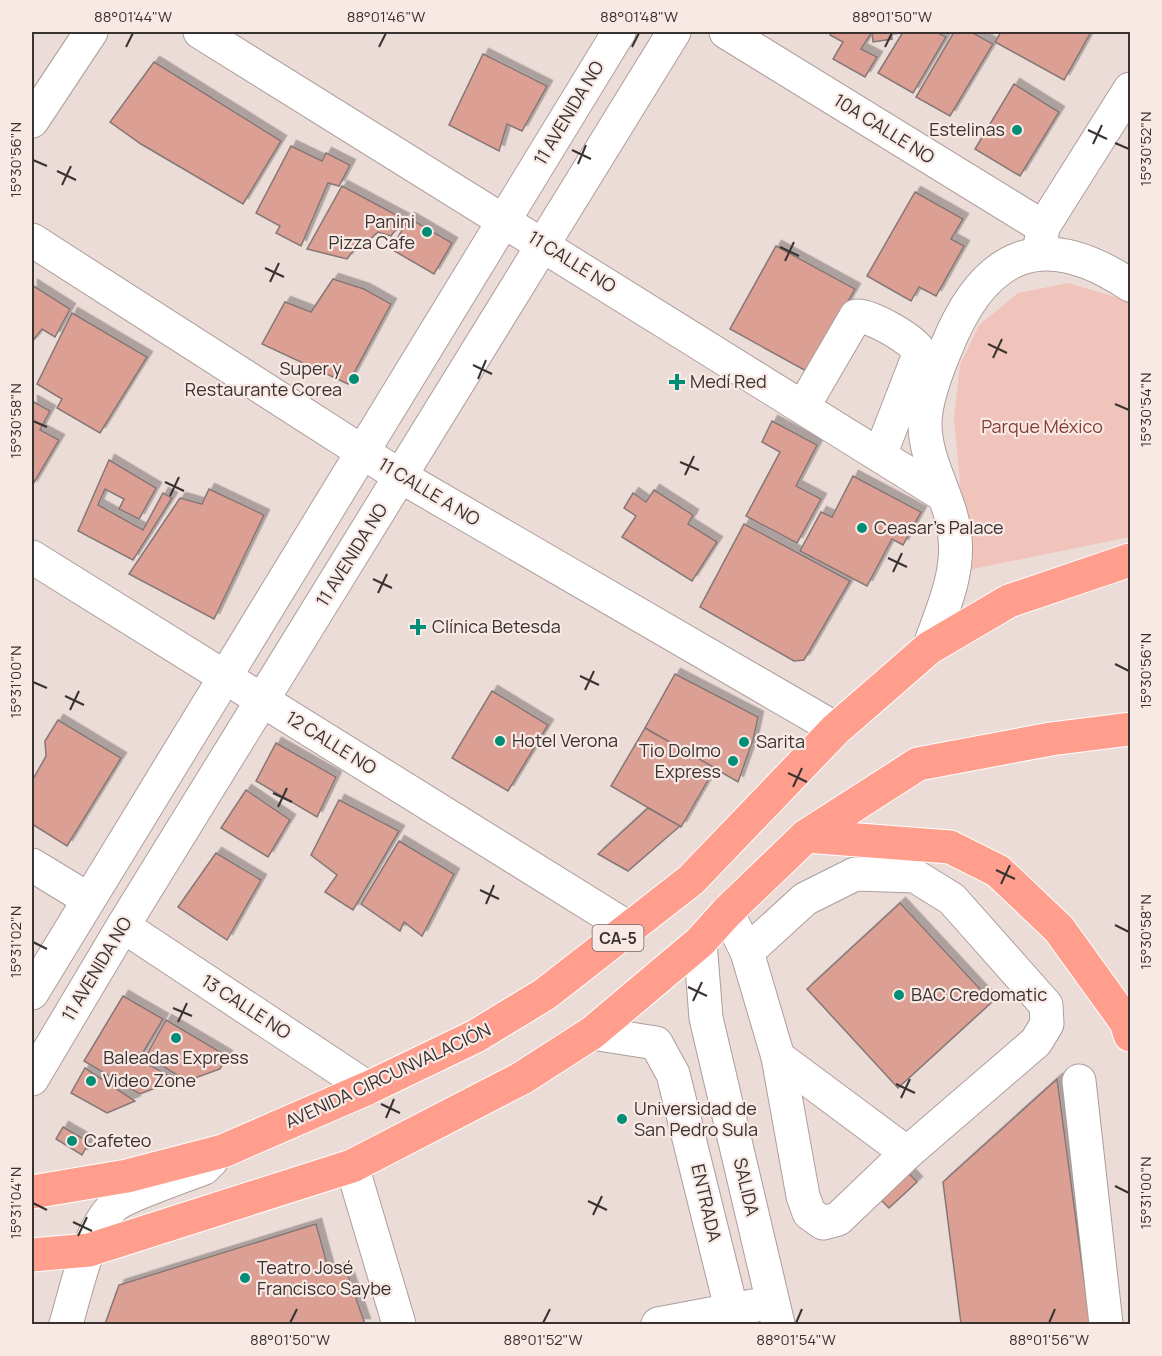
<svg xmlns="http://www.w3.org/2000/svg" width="1162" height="1356" font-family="Manrope,sans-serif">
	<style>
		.green { fill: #f1c4bb }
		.building { fill: #dc9f93; stroke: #857775; stroke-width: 1.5; filter: url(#shadow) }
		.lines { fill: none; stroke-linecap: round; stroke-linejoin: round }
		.minor-casing { stroke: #ad9e9b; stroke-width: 35 }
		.highway-casing { stroke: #fff; stroke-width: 35 }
		.minor { stroke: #fff; stroke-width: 33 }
		.highway { stroke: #ff9e8c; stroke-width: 33 }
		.ticks { fill: none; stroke: #383231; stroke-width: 2 }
		.poi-dot { fill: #008d75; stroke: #f9e9e5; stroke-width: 2 }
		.labels { text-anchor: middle; stroke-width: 4.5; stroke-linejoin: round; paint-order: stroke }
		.shield { fill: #f9e9e5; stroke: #726967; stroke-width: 1.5 }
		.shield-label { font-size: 16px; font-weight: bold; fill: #383231 }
		.street-label { font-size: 18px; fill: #383231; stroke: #f9e9e5 }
		.poi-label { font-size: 18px; fill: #383231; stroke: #f9e9e5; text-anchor: start }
		.park-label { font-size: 18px; fill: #873c30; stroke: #f9e9e5 }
		.neatline { fill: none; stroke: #383231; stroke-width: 2 }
		.ticks-label { font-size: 15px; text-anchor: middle; fill: #383231 }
	</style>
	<defs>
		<filter id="shadow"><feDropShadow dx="5.5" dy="-5.5" stdDeviation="0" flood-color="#0004"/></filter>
	</defs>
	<rect width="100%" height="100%" fill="#ebdcd8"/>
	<path class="green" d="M1068,283l62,18v236l-162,33 -14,-152 6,-53 19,-40 39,-32z"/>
	<g class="building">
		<path d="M832,32h40l-11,17 16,8 -12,20 -32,-18 10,-17 -13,-7z"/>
		<path d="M872,32h19l1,7 -19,3z"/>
		<path d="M903,32h33l10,5 -33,56 -35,-20z"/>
		<path d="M954,32h17l22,12 -43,72 -34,-19z"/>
		<path d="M1001,32h90l-27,48 -69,-38z"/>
		<path d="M483,54l64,32 -25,45 -15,-7 -8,27 -50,-26z"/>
		<path d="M154,62l127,79 -38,63 -102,-60 -31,-22z"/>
		<path d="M1014,84l45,28 -39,64 -45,-27z"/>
		<path d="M291,146l31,15 4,-8 24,12 -11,21 -11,-3 -27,63 -25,-13 4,-7 -24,-13z"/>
		<path d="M342,186l62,33 -13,17 -13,-4 -11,10 -4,-4 -16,21 -40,-10z"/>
		<path d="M915,192l48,27 -12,20 13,7 -28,50 -17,-9 -8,14 -44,-25z"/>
		<path d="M409,218l43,25 -18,31 -43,-25z"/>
		<path d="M776,246l79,43 -47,83 -78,-43z"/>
		<path d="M333,279l31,10 27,15 -43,80 -86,-40 23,-42 26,10z"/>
		<path d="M32,285l38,24 -15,28 -13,-8 -10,13z"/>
		<path d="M72,313l75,44 -47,76 -43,-25 5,-9 -25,-15z"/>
		<path d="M32,401l18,10 -10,19 19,10 -27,46z"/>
		<path d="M772,421l45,24 -21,41 25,13 -24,44 -51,-27 34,-64 -18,-10z"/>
		<path d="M109,460l47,28 -17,31 -20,-10 5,-10 -19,-10 -7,16 45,25 20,-37 9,5 -39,62 -55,-29z"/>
		<path d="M853,476l68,36 -18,33 -11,-6 -25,47 -67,-35 21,-39 11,5z"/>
		<path d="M209,489l55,26 -50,104 -85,-45 51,-76 22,6z"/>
		<path d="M654,490l39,25 -5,9 29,18 -25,39 -70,-44 14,-21 -12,-8 9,-15 13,9z"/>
		<path d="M744,524l106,57 -46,79 -10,1 -94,-54z"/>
		<path d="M675,674l83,43 -5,23 -15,42 -93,-54z"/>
		<path d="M492,691l56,34 -40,66 -56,-33z"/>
		<path d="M58,720l63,38 -54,88 -35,-22v-43l14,-25 -1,-15z"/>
		<path d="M645,728l70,40 -34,59 -70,-41z"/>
		<path d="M276,743l60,34 -19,40 -61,-36z"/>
		<path d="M246,790l44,30 -22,37 -47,-29z"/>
		<path d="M339,800l60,31 -46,79 -28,-18 12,-17 -26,-20z"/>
		<path d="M648,808l32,18 -52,45 -30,-17z"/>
		<path d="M399,841l55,33 -32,62 -18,-14 -4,9 -39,-27z"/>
		<path d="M216,853l45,27 -34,60 -49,-33z"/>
		<path d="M900,903l92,99 -94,86 -91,-99z"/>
		<path d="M123,996l40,23 -24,40 37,21 -36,14 -56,-33z"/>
		<path d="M166,1020l61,36 -7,13 -33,12 -41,-25z"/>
		<path d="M85,1068l50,33 -28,12 -36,-20z"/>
		<path d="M1057,1079l33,245h-129l-18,-142z"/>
		<path d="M63,1127l26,15 -7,13 -26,-16z"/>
		<path d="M903,1167l14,15 -28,26 -14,-14z"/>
		<path d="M316,1224l13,47 16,-4 20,57h-260l14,-39z"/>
	</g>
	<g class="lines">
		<defs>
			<g id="minor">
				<path d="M200,32l743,463"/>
				<path d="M726,32l317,195"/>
				<path d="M32,121l59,-89"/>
				<path d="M32,240l368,236 436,253"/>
				<path d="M1040,248l3,-21 87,-138"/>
				<path d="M803,407l53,-91c13,-2 58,24 64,36l-40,103"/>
				<path d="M32,557l598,372"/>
				<path d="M929,648c12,-35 30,-72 26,-110 -3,-39 -30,-74 -30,-114 0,-23 13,-57 22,-78 38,-94 96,-119 183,-61"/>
				<path d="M32,865l56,34"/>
				<path d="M727,912l20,40 31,105 129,96 129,-111 11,-18 -1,-19 -94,-106 -37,-23 -60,-2 -50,25 -58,53"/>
				<path d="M123,926l245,162"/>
				<path d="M700,942l6,76 72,306"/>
				<path d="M32,993l587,-961"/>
				<path d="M592,1033l64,10 17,31 62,250"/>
				<path d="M778,1057l25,139 6,17 14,10 15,-4 69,-66"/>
				<path d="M32,1079l91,-153 551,-894"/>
				<path d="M1079,1081l27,243"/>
				<path d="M352,1166l47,158"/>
				<path d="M66,1324c10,-33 22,-94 48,-118 11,-10 73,-31 90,-38l8,-8"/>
				<path d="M658,1324l95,-18"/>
			</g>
			<g id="highway">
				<path d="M806,836l144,11 48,24 61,58 67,93 4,13"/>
				<path d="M32,1192l95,-16 96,-25 145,-63 108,-52 69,-42 146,-114 145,-151 93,-81 80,-47 121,-41"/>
				<path d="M32,1255l57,-5 263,-84 170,-88 70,-45 108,-91 27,-30 79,-76 112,-72 133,-25 79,-10"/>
			</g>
		</defs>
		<use href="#minor" class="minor-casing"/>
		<use href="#highway" class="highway-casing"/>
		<use href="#minor" class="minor"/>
		<use href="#highway" class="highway"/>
	</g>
	<path class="ticks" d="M126,47l7,-14M379,47l7,-14M632,47l7,-14M885,47l7,-14M1088,130l19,9M1115,143l14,6M1093,144l9,-19M572,150l19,9M33,160l14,6M578,164l8,-19M57,171l19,9M62,185l9,-19M780,247l19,9M785,261l9,-19M265,268l19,9M270,282l9,-19M988,344l19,9M993,358l9,-19M473,365l19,9M478,379l8,-19M1115,404l14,6M33,421l14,6M680,462l19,8M685,475l9,-19M165,482l19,9M170,496l9,-19M888,558l19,9M893,572l9,-19M373,579l19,9M378,593l9,-19M1115,664l14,7M580,676l19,9M33,682l14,6M585,690l9,-19M65,696l19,9M70,710l9,-19M788,773l19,9M793,787l9,-19M273,793l19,9M278,807l9,-19M996,870l19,9M1001,884l9,-19M480,890l19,9M486,904l8,-19M1115,925l14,7M33,942l14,7M688,987l19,9M693,1001l9,-19M173,1008l19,8M178,1022l9,-19M896,1084l19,9M901,1098l9,-19M381,1104l19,9M386,1118l8,-19M1115,1186l14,7M588,1201l19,9M33,1203l14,7M593,1215l9,-19M73,1222l19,9M78,1236l9,-19M290,1323l7,-14M543,1323l7,-14M796,1323l6,-14M1049,1323l6,-14"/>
	<g class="poi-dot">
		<circle cx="1017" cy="130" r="6"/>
		<circle cx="427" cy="232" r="6"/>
		<circle cx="354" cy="379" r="6"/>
		<path d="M674 373h6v6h6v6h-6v6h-6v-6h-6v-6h6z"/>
		<circle cx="862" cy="528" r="6"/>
		<path d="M415 618h6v6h6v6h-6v6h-6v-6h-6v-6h6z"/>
		<circle cx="500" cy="741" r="6"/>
		<circle cx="744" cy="742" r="6"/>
		<circle cx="733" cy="761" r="6"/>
		<circle cx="899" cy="995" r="6"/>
		<circle cx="176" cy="1038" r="6"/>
		<circle cx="91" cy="1081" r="6"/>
		<circle cx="622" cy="1119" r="6"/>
		<circle cx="72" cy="1141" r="6"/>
		<circle cx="245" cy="1278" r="6"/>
	</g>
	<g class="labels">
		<rect class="shield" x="592.5" y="925" width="51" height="26" rx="4.5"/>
		<g class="shield-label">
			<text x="618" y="944">CA-5</text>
		</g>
		<g class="street-label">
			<text transform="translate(569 113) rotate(-59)" y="6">11 AVENIDA NO</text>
			<text transform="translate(884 129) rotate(32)" y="6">10A CALLE NO</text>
			<text transform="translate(572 262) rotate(32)" y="6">11 CALLE NO</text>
			<text transform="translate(429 492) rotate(31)" y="6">11 CALLE A NO</text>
			<text transform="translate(352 555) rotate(-58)" y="6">11 AVENIDA NO</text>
			<text transform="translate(331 743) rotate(32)" y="6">12 CALLE NO</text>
			<text transform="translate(97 969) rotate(-59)" y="6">11 AVENIDA NO</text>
			<text transform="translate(246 1007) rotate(33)" y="6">13 CALLE NO</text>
			<text transform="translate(388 1076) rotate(-25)" y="6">AVENIDA CIRCUNVALACIÓN</text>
			<text transform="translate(746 1187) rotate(77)" y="6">SALIDA</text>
			<text transform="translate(706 1203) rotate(77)" y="6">ENTRADA</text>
		</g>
		<g class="poi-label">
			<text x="1005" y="136" text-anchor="end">Estelinas</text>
			<text x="415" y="228" text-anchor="end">Panini<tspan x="415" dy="21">Pizza Cafe</tspan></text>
			<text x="342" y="375" text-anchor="end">Super y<tspan x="342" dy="21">Restaurante Corea</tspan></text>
			<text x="690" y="388">Medí Red</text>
			<text x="874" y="534">Ceasar's Palace</text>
			<text x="432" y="633">Clínica Betesda</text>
			<text x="512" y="747">Hotel Verona</text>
			<text x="756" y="748">Sarita</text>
			<text x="721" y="757" text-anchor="end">Tio Dolmo<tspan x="721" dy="21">Express</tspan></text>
			<text x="911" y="1001">BAC Credomatic</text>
			<text x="176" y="1064" text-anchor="middle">Baleadas Express</text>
			<text x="103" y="1087">Video Zone</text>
			<text x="634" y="1115">Universidad de<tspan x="634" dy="21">San Pedro Sula</tspan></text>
			<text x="84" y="1147">Cafeteo</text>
			<text x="257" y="1274">Teatro José<tspan x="257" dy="21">Francisco Saybe</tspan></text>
		</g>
		<g class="park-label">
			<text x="1042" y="433">Parque México</text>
		</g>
	</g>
	<rect width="1162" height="1356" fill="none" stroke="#f9e9e5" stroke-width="66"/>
	<rect x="33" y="33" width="1096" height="1290" class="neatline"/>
	<g class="ticks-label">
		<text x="133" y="22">88°01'44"W</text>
		<text x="386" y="22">88°01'46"W</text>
		<text x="639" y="22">88°01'48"W</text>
		<text x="892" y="22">88°01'50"W</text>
		<text transform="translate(1146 149) rotate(-90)" y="5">15°30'52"N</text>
		<text transform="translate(16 160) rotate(-90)" y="5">15°30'56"N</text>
		<text transform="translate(1146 410) rotate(-90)" y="5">15°30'54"N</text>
		<text transform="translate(16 421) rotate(-90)" y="5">15°30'58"N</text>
		<text transform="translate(1146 671) rotate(-90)" y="5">15°30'56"N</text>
		<text transform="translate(16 682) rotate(-90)" y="5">15°31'00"N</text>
		<text transform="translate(1146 932) rotate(-90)" y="5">15°30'58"N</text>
		<text transform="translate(16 942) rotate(-90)" y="5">15°31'02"N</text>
		<text transform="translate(1146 1193) rotate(-90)" y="5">15°31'00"N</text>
		<text transform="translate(16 1203) rotate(-90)" y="5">15°31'04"N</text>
		<text x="290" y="1345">88°01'50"W</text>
		<text x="543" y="1345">88°01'52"W</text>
		<text x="796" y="1345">88°01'54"W</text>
		<text x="1049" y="1345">88°01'56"W</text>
	</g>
</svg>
